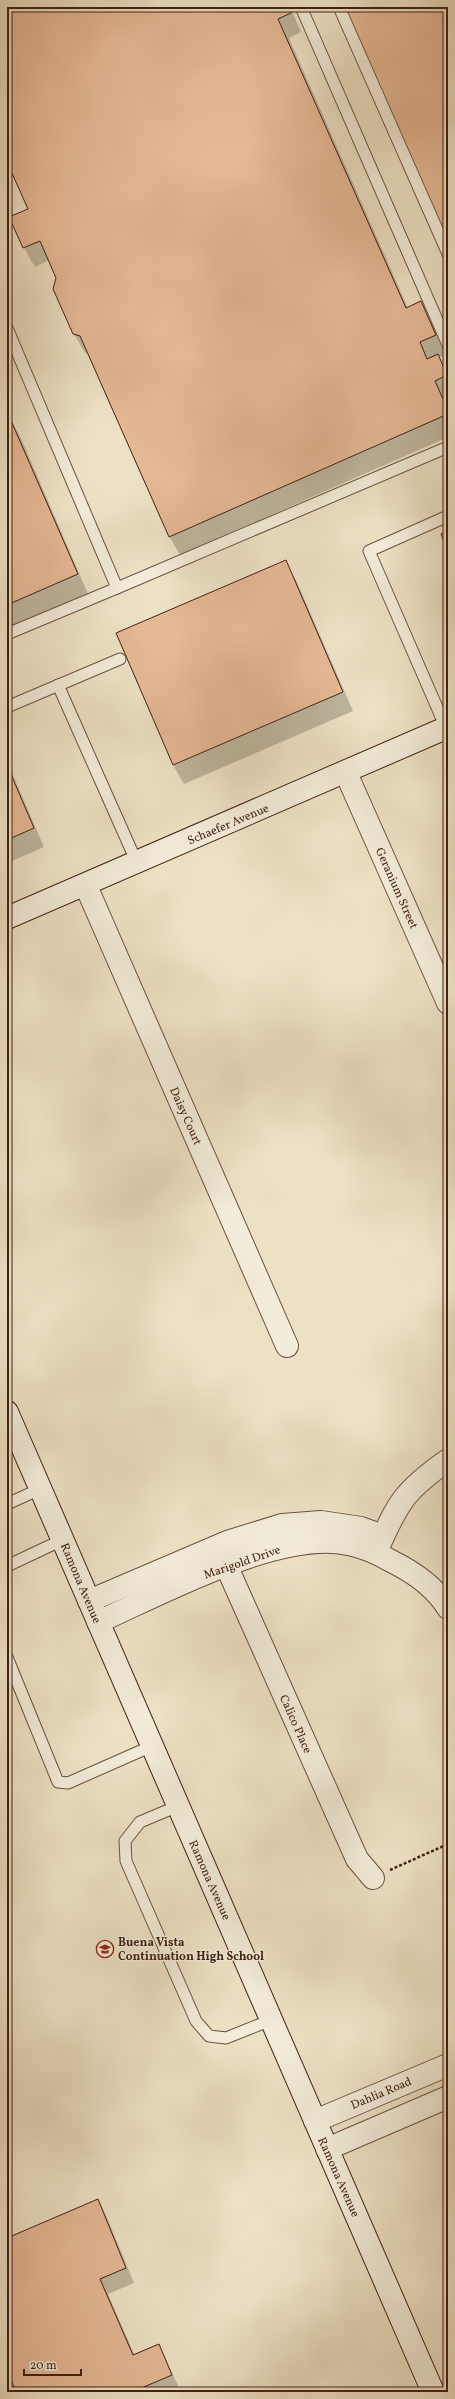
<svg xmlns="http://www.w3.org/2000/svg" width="455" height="2399" font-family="Vollkorn,serif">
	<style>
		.shadow { fill: #0003 }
		.building { fill: #e5b896; stroke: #412012 }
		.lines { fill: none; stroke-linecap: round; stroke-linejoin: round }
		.lane-casing { stroke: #6c503f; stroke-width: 13 }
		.street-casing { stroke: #6c503f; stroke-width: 24 }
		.secondary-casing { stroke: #412012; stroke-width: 24 }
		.path { stroke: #412012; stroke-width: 2.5; stroke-dasharray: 3 2; stroke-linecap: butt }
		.lane { stroke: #f3ecd9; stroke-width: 11 }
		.street { stroke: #f3ecd9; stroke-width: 22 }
		.secondary { stroke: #f3ecd9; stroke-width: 22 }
		.labels { text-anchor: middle; stroke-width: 3; stroke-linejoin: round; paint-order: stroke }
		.street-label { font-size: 12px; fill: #412012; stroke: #f3ecd9 }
		.poi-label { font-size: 12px; font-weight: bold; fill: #412012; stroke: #f3ecd9; text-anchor: start }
	</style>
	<rect width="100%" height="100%" fill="#ede1c5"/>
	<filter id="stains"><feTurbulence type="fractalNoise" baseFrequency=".005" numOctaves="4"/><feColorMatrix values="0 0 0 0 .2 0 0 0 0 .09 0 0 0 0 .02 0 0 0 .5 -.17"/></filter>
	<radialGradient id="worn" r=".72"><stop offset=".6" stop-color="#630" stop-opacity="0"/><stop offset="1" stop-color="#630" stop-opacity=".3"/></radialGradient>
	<g class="shadow">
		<path d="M7,7h283l11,25 -12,6 119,270 13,-6 25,52 -7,4 9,16v63l-268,118 -11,-19 -80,-182 -4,-1 -11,-19 -17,-56 -8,-18 -14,7 -11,-19 5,-39 -22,-49z"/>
		<path d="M9,417l11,19 68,158 -81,35z"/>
		<path d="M285,561l11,19 57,131 -169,73 -11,-19 -56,-131z"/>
		<path d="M7,761l37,86 -37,16z"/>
		<path d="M98,2200l8,15 28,68 -26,11 27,62 24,-11 21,45 -163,2 -10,-24v-129z"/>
	</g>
	<g class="building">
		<path d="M7,7h282l2,6 -13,6 128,289 15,-7 15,34 -16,7 7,17 11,-5 9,21 -12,6 8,18 5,-3v18l-279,123 -89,-201 -7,-2 -20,-45 3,-11 -16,-37 -17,7 -14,-31 19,-8 -21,-47z"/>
		<path d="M344,7h104v238z"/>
		<path d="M9,416l69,158 -71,31v-188z"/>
		<path d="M448,531v20l-7,-17z"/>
		<path d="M286,560l57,132 -170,73 -57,-132z"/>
		<path d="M7,765l27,63 -27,12z"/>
		<path d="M98,2199l28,69 -26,11 33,76 26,-11 13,31 -40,17h-116l-9,-22v-132z"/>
	</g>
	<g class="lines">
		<defs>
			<g id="lane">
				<path d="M301,7l147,338"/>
				<path d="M339,7l109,247"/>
				<path d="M7,328l110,260 -110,46"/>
				<path d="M117,588l331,-141"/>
				<path d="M58,685l79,178"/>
				<path d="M7,707l113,-48"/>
				<path d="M446,728l-77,-177 79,-35"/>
				<path d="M7,1504l33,-15"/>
				<path d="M7,1566l55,-26"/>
				<path d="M7,1657l51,125 10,1 84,-37"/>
				<path d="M178,1806l-38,16 -15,19 1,20 70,160 13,15 17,2 45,-18"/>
			</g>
			<g id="street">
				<path d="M346,773l102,230"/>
				<path d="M86,886l201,460"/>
				<path d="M377,1550c21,-48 28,-60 71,-90"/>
				<path d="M226,1565l131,294 16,19"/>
				<path d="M89,1601l138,-59 55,-17 39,-3 40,6 22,8"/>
				<path d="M98,1622c63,-28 182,-93 250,-78 16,3 31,10 45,18 22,11 42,25 55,46"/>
				<path d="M315,2121l133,-56"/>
				<path d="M327,2149l121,-52"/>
			</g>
			<g id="secondary">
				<path d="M7,918l441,-191"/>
				<path d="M7,1412l426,980"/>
			</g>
		</defs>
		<use href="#lane" class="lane-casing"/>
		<use href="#street" class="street-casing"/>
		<use href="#secondary" class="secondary-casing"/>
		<path class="path" d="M390,1870l58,-26"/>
		<use href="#lane" class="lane"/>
		<use href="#street" class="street"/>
		<use href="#secondary" class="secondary"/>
	</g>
	<defs>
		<symbol id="school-ring" viewBox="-11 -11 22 22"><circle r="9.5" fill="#f3ecd9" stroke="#8f2418" stroke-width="1.5"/><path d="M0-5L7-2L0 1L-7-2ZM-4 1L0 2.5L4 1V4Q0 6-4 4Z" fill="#8f2418"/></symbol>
	</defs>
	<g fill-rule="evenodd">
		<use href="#school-ring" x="95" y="1939" width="20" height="20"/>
	</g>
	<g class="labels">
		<g class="street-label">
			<text transform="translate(228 824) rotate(-23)" y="4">Schaefer Avenue</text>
			<text transform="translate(397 888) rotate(66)" y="4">Geranium Street</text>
			<text transform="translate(186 1116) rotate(66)" y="4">Daisy Court</text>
			<text transform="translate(242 1562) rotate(-19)" y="4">Marigold Drive</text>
			<text transform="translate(81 1583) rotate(67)" y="4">Ramona Avenue</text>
			<text transform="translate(296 1724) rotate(66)" y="4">Calico Place</text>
			<text transform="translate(210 1880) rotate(66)" y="4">Ramona Avenue</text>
			<text transform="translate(381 2093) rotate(-23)" y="4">Dahlia Road</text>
			<text transform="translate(339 2177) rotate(66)" y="4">Ramona Avenue</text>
		</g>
		<g class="poi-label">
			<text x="118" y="1946">Buena Vista<tspan x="118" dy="14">Continuation High School</tspan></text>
		</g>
	</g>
	<rect width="455" height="2399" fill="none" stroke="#ede1c5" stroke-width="24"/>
	<rect x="8" y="8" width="439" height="2383" fill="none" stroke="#412012" stroke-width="2"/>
	<rect x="12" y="12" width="431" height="2375" fill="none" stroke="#412012"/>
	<path d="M24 2369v6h57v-6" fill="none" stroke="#412012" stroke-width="2"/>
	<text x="30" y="2369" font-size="12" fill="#412012" stroke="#f3ecd9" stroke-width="3" paint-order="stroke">20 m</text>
	<rect width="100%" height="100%" filter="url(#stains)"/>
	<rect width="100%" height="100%" fill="url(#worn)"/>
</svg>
